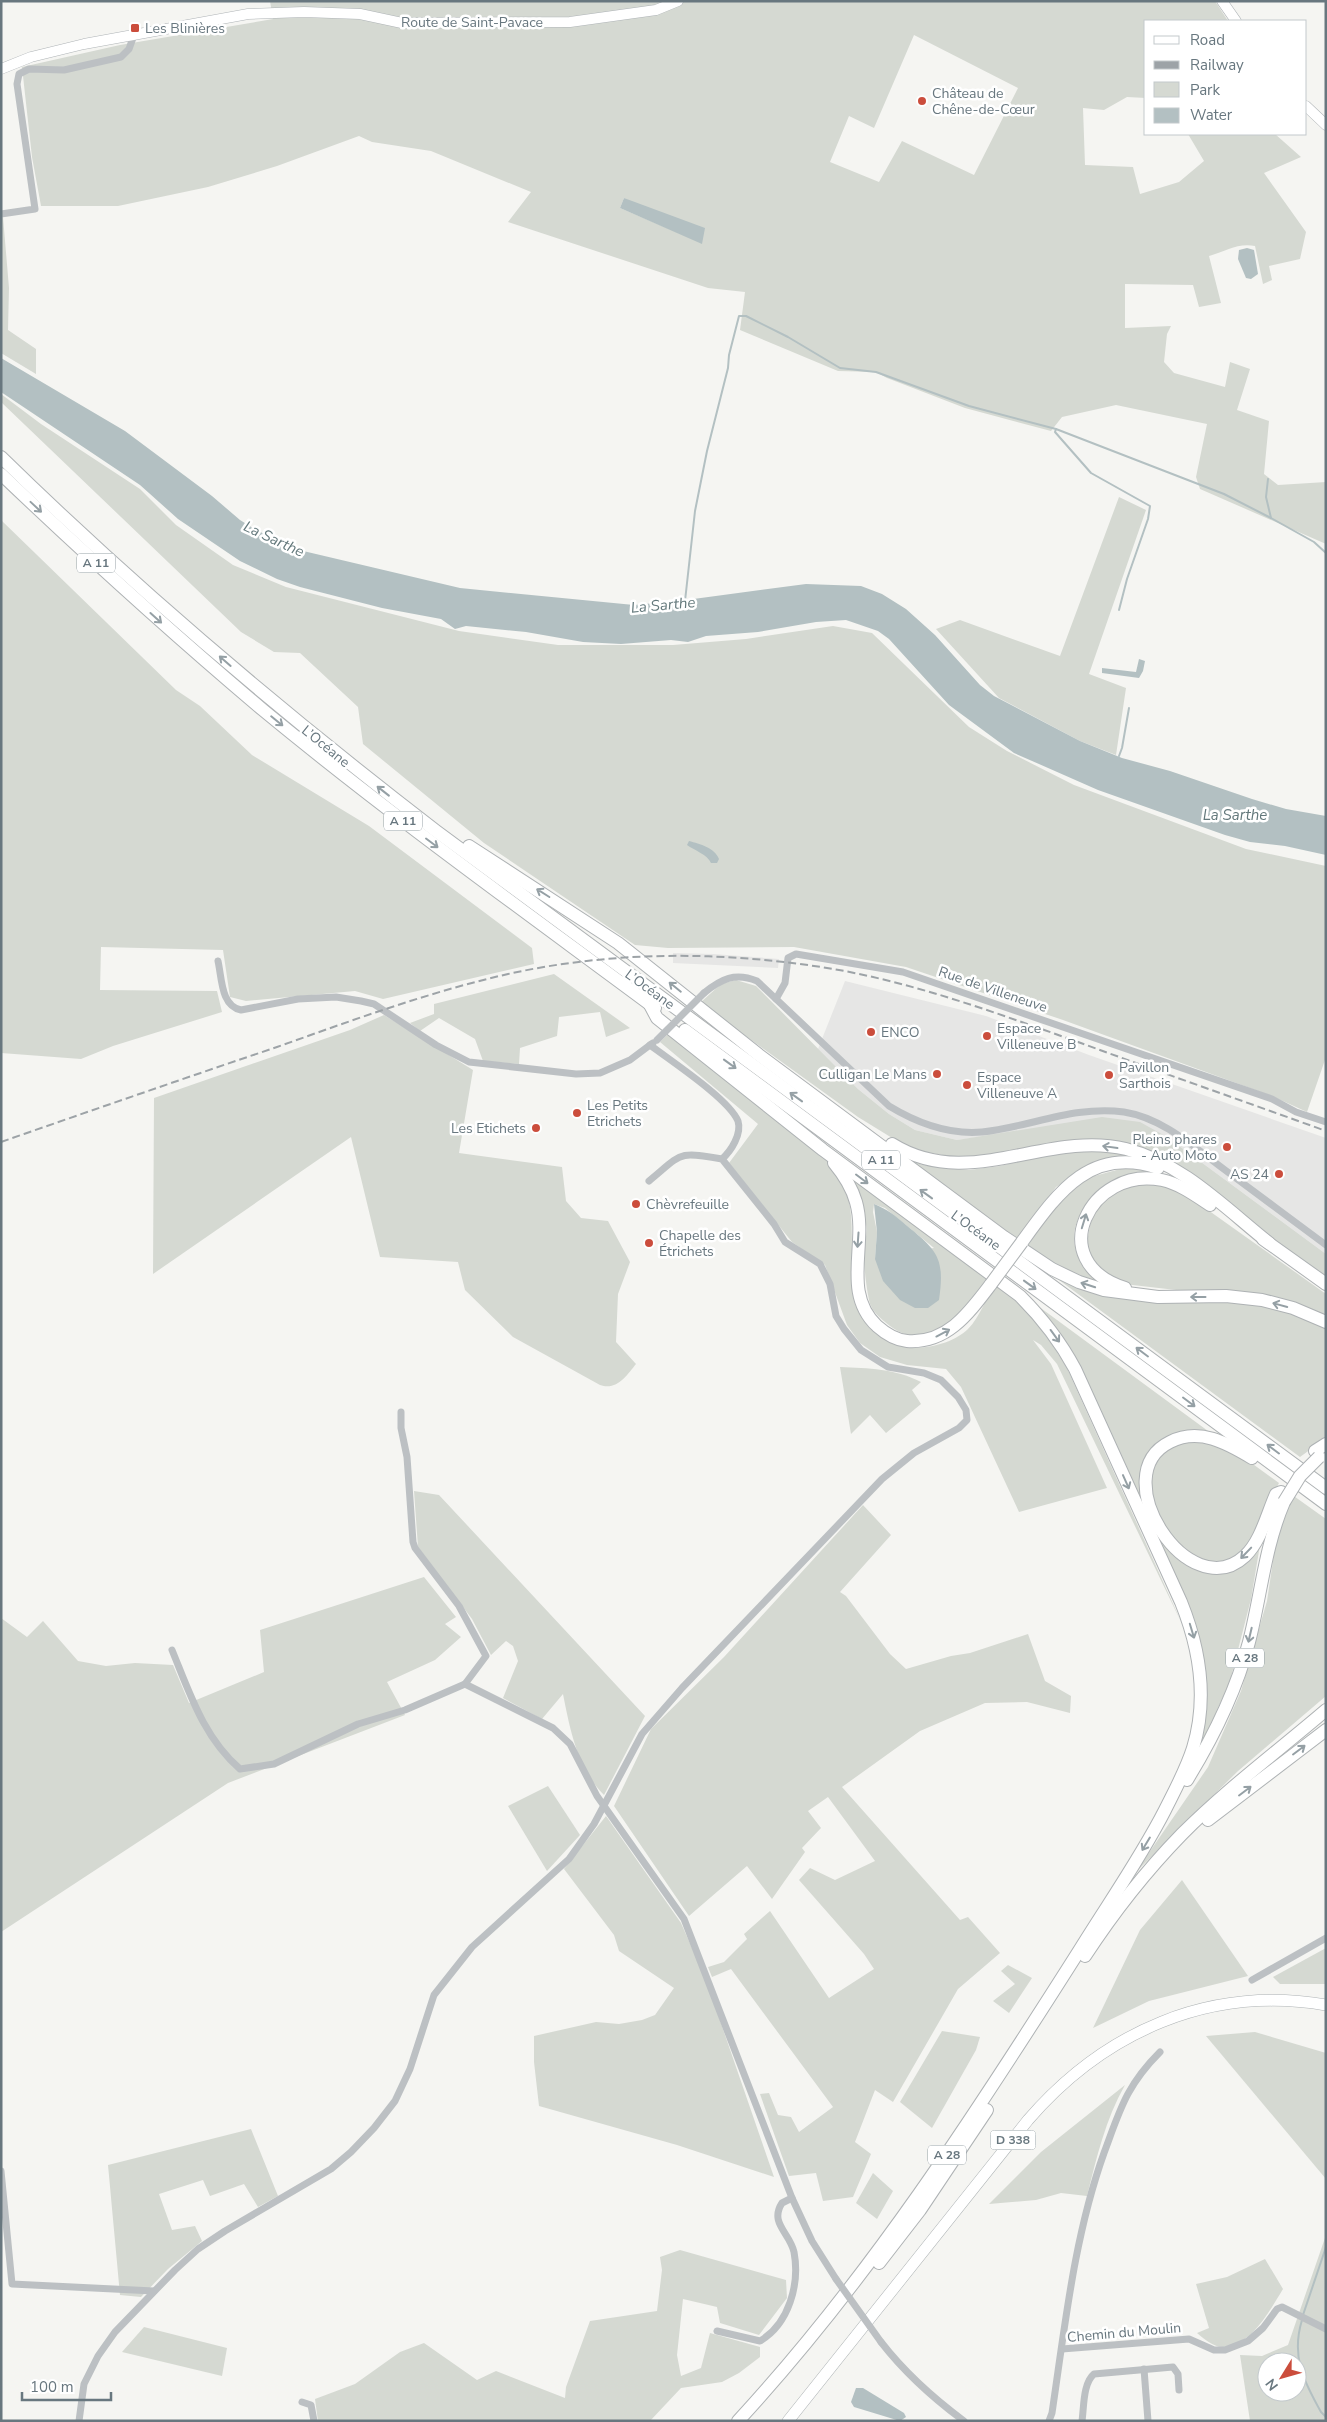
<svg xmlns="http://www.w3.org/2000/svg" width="1327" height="2422" font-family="'Nunito Sans',sans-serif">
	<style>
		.built { fill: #e6e6e5 }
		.green { fill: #d5d9d2; fill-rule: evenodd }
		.water { fill: #b3c0c2 }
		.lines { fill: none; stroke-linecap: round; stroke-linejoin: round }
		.stream { stroke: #b3c0c2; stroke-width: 2 }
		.secondary-casing { stroke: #afb4b7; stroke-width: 11 }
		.primary-casing { stroke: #aeb3b5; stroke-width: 12 }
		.highway-casing { stroke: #aeb2b4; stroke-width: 14 }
		.street { stroke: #bcc0c3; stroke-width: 7 }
		.secondary { stroke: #fff; stroke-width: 10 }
		.primary { stroke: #fff; stroke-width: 11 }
		.highway { stroke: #fff; stroke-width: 12 }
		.rail { stroke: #9da3a7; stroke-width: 2; stroke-dasharray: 8 4; stroke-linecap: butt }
		.highway-bridge-casing { stroke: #aeb2b4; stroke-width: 14; stroke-linecap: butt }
		.street-bridge { stroke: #bcc0c3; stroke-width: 7 }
		.highway-bridge { stroke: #fff; stroke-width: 12 }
		.oneway { stroke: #95a0a5 }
		.poi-dot { fill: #cb4d3c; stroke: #fff; stroke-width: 2 }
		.labels { text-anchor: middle; stroke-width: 5; stroke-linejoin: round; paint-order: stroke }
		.shield { fill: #fff; stroke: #95a0a5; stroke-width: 1 }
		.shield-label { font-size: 12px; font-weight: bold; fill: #68777f }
		.street-label { font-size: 14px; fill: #68777f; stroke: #fff }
		.poi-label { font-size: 14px; fill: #68777f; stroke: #fff; text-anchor: start }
		.water-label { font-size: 15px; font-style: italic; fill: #63787b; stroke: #fff }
	</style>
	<rect width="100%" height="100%" fill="#f5f5f2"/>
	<g class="built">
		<path d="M673,953l40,1 66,5 -1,9 -105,-5z"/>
		<path d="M845,981l141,35 103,39 237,83v116l-159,-117 -138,-7 -72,10 -42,-10 -26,-16 -31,-25 -40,-40z"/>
	</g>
	<g class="green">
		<path d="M270,1h945l13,20h-82v77l-19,-1 -23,13 -21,-2 2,57 48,2 7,27 39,-12 25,-21 -16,-27h87l26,23 -37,16 42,59 -6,27 -31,7 3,14 -9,4 -8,-38c-18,-3 -28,5 -46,10l12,47 -22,4 -6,-22 -68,-1v44l46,-2 -4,8 -3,28 10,11 51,14 5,-25 20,7 -13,41 32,11 -5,53 14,11 48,-3v62l-126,-55 -4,-12 11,-53 -91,-19 -54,12 -11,14 -86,-23 -78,-30 -11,-6 -38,-1 -98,-41 5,-38 -37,-4 -200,-66 23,-30 -100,-41 -59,-9 -13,-6 -82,30 -69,21 -90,19h-77l-9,-49 -10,-90 98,-22 153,-26zM914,35l104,53 -44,87 -72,-34 -23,41 -49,-20 19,-46 25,12zM624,198l78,45 -82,-35z"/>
		<path d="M3,217l6,71 -1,42 28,19v25l-35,-21v-135z"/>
		<path d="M1,394l40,30 99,65 36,36 57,40 53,22 173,44 99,14h115l73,-6 87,-13 39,7 97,94 38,24 67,34 172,64 80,17v191l-19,55 -35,-16 -209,-76 -157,-53 -112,-20 -126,1 -33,-3 -151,-102 -121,-99 -5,-37 -58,-54 -26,-1 -33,-20 -240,-230z"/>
		<path d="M1119,497l27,13 -57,164 37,14 -10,67 -36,-14 -81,-43 -63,-69 24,-9 100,36z"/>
		<path d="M1,520l175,170 24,16 52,49 117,71 163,122 2,16 -151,35 -28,-8 -109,10 -16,-4 -7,-47 -122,-3 -1,43 117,1 5,21 -109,34 -32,13 -80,-6z"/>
		<path d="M554,974l76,54 -24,9 -6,-25 -41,5 -2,19 -37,12 -1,16 -36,-3 -8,-22 -36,-21 -19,13 -10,-8 24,-9v-10z"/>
		<path d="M736,980l20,6 102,103 31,25 26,16 42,10 145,-23 38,5 27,15 159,117v24l-155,-116 -44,-16 -158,14 -59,-11 -52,-32 -158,-114 21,-19z"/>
		<path d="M384,1015l89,55 -14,83 103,14 4,34 15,17 27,3 22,41 -12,32 -2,48 20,22c-9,11 -19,27 -36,21l-87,-48 -48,-47 -7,-28 -78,-5 -29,-120 -198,137 1,-176 196,-68z"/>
		<path d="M668,1034c37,29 73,58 110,87 21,17 48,33 62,56 32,53 -21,149 64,169 20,5 50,-3 64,-17 12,-12 18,-32 28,-45 31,22 50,51 70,82l117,260 -126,-262 -16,-19 -8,-5 18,24 56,124 -88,24 -58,-125 -15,-18 -39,-4 -27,-8 -20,-14 -13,-18 -22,-60 -33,-23 -63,-79 29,-39 -98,-82z"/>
		<path d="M1103,1149l41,10 -44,2 -44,26 -38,52 -114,-82 18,8 47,5 31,-4 65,-16z"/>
		<path d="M1124,1168l22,2 14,4c-9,0 -19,-2 -27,0 -35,7 -74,49 -53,86 7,12 20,20 31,28l-51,-20 -35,-23 44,-53 18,-14z"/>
		<path d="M852,1176l138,101c-21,28 -60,80 -100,49 -9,-7 -19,-15 -21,-26 -3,-15 -5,-32 -5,-46 0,-10 4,-21 2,-30 -2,-16 -8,-33 -14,-48zM874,1204l11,4 49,40 -59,11 2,-27 -4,-20z"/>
		<path d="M1158,1183l26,10 142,101v25l-99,-26 -51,-3 -52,-6 -20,-9 -18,-28 7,-38 33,-23z"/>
		<path d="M1044,1269l23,13 192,20 67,23v113l-26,19z"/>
		<path d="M1023,1295l185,136 -60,24 -6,13 -1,10 16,53 57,42c24,-3 31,-10 46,-28l-9,54 -21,82 -36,81 10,-94 -100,-243z"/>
		<path d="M840,1367c28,1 56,2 81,15l-9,8 9,14 -35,29 -16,-18 -19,19z"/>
		<path d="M1187,1441l29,3 34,18 29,21c-12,22 -19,54 -39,70 -48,42 -121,-66 -74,-103 5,-4 14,-6 21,-9z"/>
		<path d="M414,1491l25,4 206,221 -41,79c-27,-27 -34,-66 -41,-101l-21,25 -39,-21 15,-37 -5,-15 -7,-5 -15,14 -19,-36 -54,-72z"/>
		<path d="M1291,1494l35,25v177l-88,75 -103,102 73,-106 33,-76 26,-90 9,-60z"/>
		<path d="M863,1505l28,30 -51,57 6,4 44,58 16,15 45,-13 19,-3 58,-19 17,47 26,15 -1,17 -43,-11 -42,1 -65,28 -78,56 118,133 8,-3 32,36 -42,36 -65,113 -18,-12 -20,52 16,12 -18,43 -30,4 -7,-28 -27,3 -29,-82 9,-1 9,22 13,2 8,15 34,-25 -102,-138 -19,8 -4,-10 16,-5 23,-23 -3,-5 26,-23 59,87 45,-29 -10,-15 -65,-74 11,-12 25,12 40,-19 -47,-64 -20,14 13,17 -19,20 3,4 -33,47 -25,-33 -58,50 -75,-110 37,-77 73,-72z"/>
		<path d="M424,1577l32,40 -11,7 16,13 -26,23 -48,22 18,33 -177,68 -227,149v-314l26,19 16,-16 35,40 28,5 29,-3 38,2 16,38 75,-31 -4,-42z"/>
		<path d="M548,1786l32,49 -33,36 -39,-65z"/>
		<path d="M606,1816l75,107 25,57 68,197 -97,-32 -138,-39 -5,-44v-26l62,-14 23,2 23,-4 13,-5 19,-27 -55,-37 -5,-16 -50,-66z"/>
		<path d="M1182,1880l66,96 -99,25 -56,27 47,-98z"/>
		<path d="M1326,1948v36h-46l-7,-7z"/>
		<path d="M1008,1965l24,13 -23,35 -16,-12 22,-17 -14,-13z"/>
		<path d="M942,2031l38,6 -4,13 -44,78 -32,-26z"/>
		<path d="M1255,2032l71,21v126l-120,-143z"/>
		<path d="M1125,2085c-19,33 -29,74 -38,111l-26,-3 -25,7 -47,4 52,-52z"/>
		<path d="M251,2129l27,67 -20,11 -14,-23 -34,12 -7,-16 -44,14 13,36 23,-4 7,15 -34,28 -27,28 -21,-2 -12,-130z"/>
		<path d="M873,2173l20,18 -16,28 -21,-16z"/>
		<path d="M1326,2235v186h-76l-10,-66 22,1 26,-11zM1267,2362h30v30h-30z"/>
		<path d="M680,2250l106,30 1,18 -28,37 -39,-12 -3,-16 -34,-8 -6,56 4,21 20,-8 9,-35 50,14v10l-21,16 -17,9 -41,6 -31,33h-332l-3,-22 40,-15 45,-32 24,-9 53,37 19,-9 69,27 1,-11 24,-66 67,-10 5,-41 -2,-13z"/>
		<path d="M1265,2259l18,30c-13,21 -31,56 -59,58 -10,1 -21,-9 -27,-14l12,-5 -13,-44 31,-7z"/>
		<path d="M144,2327l83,21 -5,28 -100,-24z"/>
	</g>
	<g class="water">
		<path d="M624,198l81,30 -3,16 -82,-36z"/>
		<path d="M1247,248l7,2 4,24 -7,5 -5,-1 -8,-19 1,-9z"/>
		<path d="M1,358l124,73 87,65 28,24 16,10 43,20 161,38 174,17 52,-5 120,-16 55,2 21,8 24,15 29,26 45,50 14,11 86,45 42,17 48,13 82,28 34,10 40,7v39l-41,-9 -35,-4 -25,-7 -127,-45 -84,-37 -65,-48 -60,-66 -11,-8 -32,-11 -30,2 -58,10 -52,4 -18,6 -17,-2 -50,4 -38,-2 -57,-10 -60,-6 -11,3 -14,-10 -59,-11 -82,-21 -23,-8 -37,-18 -62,-42 -38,-34 -139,-93z"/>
		<path d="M1139,659l6,2 -2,10 -4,7 -37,-5v-5l34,4z"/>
		<path d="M689,841c11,3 26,7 30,18l-2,4h-6c-3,-8 -17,-13 -24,-18z"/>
		<path d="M874,1204c13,5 22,12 32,21 32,26 39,33 33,75l-11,8h-13l-15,-8 -17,-19 -8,-22 2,-27z"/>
		<path d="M856,2388h7l41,25 2,4 -6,4 -46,-14 -3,-5z"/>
	</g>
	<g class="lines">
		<g class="stream">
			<path d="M1056,429l-1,3 36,41 59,33 -2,13 -21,60 -8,31"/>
			<path d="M1268,479l-2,18 5,21 43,24 12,11"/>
			<path d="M685,601l10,-90 12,-60 21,-83 1,-13 10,-39h7l42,21 52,31 36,4 93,34 87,23 168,65 47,24"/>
			<path d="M1119,756l3,-8 7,-40"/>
			<path d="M1303,2315l23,-68"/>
			<path d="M1302,2320c-11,36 1,60 19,92l5,5"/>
		</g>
		<defs>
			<g id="secondary">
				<path d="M1222,1l14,20"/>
				<path d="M1,69l30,-12 53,-13 164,-30 56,-2 56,2 42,9 168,-1 86,-12 22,-9"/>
				<path d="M1306,106l20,19"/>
			</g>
			<path id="primary" d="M788,2421l240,-301c76,-88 181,-135 298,-115"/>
			<g id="highway">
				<path d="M1,457c137,134 283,257 435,374l890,657"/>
				<path d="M1,474c85,81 172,160 262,236 126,104 260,200 392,298"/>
				<path d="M469,846l149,97 141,112 245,182 48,32 27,13 25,8 54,7 68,-1 36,4 31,8 33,14"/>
				<path d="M649,1003l8,15 166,132 197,146c22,22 40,45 55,73l106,233c19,47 27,97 12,146 -7,22 -18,42 -28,62 -25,49 -57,94 -86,141 -104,164 -209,327 -341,470"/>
				<path d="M685,1030l641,474"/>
				<path d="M892,1144c77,48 153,-14 234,5 56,14 99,59 143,94"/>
				<path d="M834,1163c10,12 18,25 22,39 12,42 -15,90 21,124 9,8 19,14 30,15 40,3 62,-28 84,-57"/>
				<path d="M1263,1239l63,45"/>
				<path d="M1022,1242c35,-48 68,-97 136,-74"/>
				<path d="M1125,1288c-83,-26 -35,-123 37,-108 18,4 33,15 48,25"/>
				<path d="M1315,1451l11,-7"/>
				<path d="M1252,1458c-25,-15 -53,-31 -82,-16 -67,33 19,166 75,114 16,-15 22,-42 31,-62l5,-2"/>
				<path d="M1187,1780c27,-44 49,-88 62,-138 12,-47 16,-96 35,-140"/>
				<path d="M1208,1820l118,-90"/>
				<path d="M1085,1956c28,-43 61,-85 97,-122 45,-45 96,-83 144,-124"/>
				<path d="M879,2263l41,-53 67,-100"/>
			</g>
		</defs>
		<use href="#secondary" class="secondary-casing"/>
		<use href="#primary" class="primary-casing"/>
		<use href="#highway" class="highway-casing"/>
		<g class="street">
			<path d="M1,214l34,-5 -18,-125 2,-10 10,-5 35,1 57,-13 8,-8 5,-14"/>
			<path d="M218,961c4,18 3,45 23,49l57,-11 38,-2 25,4 13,3 62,41 33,17 107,12 24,-1 30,-13 20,-15"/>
			<path d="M704,993c17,-14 31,-21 53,-12l132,125c28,17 59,29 93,26 48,-5 93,-27 142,-20 39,6 71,36 101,58 34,25 67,50 101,75"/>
			<path d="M776,999l9,-16 3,-25 8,-4 107,18 369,127 24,13 30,10"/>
			<path d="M653,1043l-3,2c21,16 79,54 88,76 4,13 -7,30 -16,38"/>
			<path d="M401,1412v16l6,29 6,85 2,6 44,58 27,50 -21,28"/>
			<path d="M172,1650c18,44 32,88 68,119l34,-5 84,-40 47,-14 60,-26 88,44 17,16 27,52 87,123 108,279 20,43 24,38"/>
			<path d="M1252,1980l74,-42"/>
			<path d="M1,2171l11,113 142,7"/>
			<path d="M717,2331l43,10c29,-17 40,-57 34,-89 -4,-19 -25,-29 -12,-49l10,-5"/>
			<path d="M881,2342c24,31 52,56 83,79"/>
			<path d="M1062,2349l127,-10 25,11h11l23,-9 15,-13 14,-19 5,-2 44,22"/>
			<path d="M1144,2369l4,52"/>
			<path d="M302,2402l9,3 3,16"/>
			<path d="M79,2421l5,-37 14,-28 17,-24 60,-62 23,-21 27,-18 106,-62 20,-17 23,-24 21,-27 15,-32 24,-74 38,-48 97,-88 25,-35 48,-90 40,-46 200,-209 32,-26 45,-25 8,-8 -1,-10 -8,-13 -17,-17 -17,-7 -36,-6 -27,-17 -17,-21 -8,-13 -6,-32 -10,-20 -35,-22 -11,-18 -52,-65c-45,-8 -39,-6 -73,22"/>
			<path d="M1049,2421l3,-8c13,-87 22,-176 52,-260 16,-43 22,-67 56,-101"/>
			<path d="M1082,2421c2,-14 1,-38 12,-47l79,-7 5,7 1,16"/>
		</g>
		<use href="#secondary" class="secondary"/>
		<use href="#primary" class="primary"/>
		<use href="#highway" class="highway"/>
		<path class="rail" d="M1,1142c92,-32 184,-64 276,-95 76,-27 152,-55 231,-73 108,-24 222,-23 331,-4 82,15 160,44 239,72 82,30 165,59 248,89"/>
		<defs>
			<g id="highway-bridge">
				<path d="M991,1284l31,-42"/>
				<path d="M1284,1502l16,-26 19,-19"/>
			</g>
		</defs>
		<use href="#highway-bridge" class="highway-bridge-casing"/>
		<g class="street-bridge">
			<path d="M657,1040l47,-47"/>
			<path d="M836,2279l45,63"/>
		</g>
		<use href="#highway-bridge" class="highway-bridge"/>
	</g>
	<defs><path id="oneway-shaft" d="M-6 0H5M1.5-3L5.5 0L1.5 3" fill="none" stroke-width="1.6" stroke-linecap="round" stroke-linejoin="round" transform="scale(1.25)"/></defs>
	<g class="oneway">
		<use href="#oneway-shaft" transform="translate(36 507) rotate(43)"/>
		<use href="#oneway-shaft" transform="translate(156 618) rotate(42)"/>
		<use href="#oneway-shaft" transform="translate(225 661) rotate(-139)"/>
		<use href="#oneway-shaft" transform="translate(277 721) rotate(39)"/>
		<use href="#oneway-shaft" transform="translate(383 791) rotate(-142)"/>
		<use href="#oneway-shaft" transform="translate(432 843) rotate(37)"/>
		<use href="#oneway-shaft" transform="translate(543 893) rotate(-148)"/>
		<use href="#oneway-shaft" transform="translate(675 987) rotate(-141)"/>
		<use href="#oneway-shaft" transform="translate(730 1064) rotate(36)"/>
		<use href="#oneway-shaft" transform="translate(796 1097) rotate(-144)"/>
		<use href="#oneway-shaft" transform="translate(1110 1147) rotate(-172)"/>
		<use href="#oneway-shaft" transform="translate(862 1179) rotate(37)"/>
		<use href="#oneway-shaft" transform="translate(926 1194) rotate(-144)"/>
		<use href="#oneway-shaft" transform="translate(1084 1221) rotate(-73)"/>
		<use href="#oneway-shaft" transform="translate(858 1240) rotate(94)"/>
		<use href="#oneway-shaft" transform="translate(1030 1285) rotate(36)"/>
		<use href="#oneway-shaft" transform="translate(1088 1285) rotate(-162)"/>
		<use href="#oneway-shaft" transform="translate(1198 1297) rotate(180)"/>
		<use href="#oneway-shaft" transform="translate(1280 1305) rotate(-165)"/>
		<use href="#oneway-shaft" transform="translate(943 1333) rotate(-28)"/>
		<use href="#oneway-shaft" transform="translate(1055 1336) rotate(54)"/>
		<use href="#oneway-shaft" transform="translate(1142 1352) rotate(-143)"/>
		<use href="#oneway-shaft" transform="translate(1189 1402) rotate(37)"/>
		<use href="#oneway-shaft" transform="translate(1273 1449) rotate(-143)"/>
		<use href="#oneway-shaft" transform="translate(1126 1482) rotate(66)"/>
		<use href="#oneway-shaft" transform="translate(1246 1553) rotate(134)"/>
		<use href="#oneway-shaft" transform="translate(1192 1631) rotate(73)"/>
		<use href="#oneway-shaft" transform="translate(1250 1635) rotate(103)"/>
		<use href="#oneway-shaft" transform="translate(1299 1750) rotate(-37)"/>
		<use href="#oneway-shaft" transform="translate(1245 1791) rotate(-37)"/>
		<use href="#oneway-shaft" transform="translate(1146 1844) rotate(121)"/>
	</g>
	<g class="poi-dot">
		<rect x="130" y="23" width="10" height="10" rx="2.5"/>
		<circle cx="922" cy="101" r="5"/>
		<circle cx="871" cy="1032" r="5"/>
		<circle cx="987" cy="1036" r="5"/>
		<circle cx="937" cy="1074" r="5"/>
		<circle cx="1109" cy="1075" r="5"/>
		<circle cx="967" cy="1085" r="5"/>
		<circle cx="577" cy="1113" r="5"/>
		<circle cx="536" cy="1128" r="5"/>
		<circle cx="1227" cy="1147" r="5"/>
		<circle cx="1279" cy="1174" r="5"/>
		<circle cx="636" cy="1204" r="5"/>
		<circle cx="649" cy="1243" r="5"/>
	</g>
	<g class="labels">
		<g class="shield">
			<rect x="77" y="553.5" width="38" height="19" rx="4"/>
			<rect x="384" y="811.5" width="38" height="19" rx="4"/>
			<rect x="862" y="1150.5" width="38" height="19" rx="4"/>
			<rect x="1226" y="1648.5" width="38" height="19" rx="4"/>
			<rect x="990.5" y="2130.5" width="45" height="19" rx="4"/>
			<rect x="928" y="2145.5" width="38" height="19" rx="4"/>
		</g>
		<g class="shield-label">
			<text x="96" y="567">A 11</text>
			<text x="403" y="825">A 11</text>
			<text x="881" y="1164">A 11</text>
			<text x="1245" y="1662">A 28</text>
			<text x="1013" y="2144">D 338</text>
			<text x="947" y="2159">A 28</text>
		</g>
		<g class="street-label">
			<text x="472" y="27">Route de Saint-Pavace</text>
			<text transform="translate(326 746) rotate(39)" y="5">L’Océane</text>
			<text transform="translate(650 989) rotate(36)" y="5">L’Océane</text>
			<text transform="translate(993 989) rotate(19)" y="5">Rue de Villeneuve</text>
			<text transform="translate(976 1230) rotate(36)" y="5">L’Océane</text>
			<text transform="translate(1124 2332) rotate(-5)" y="5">Chemin du Moulin</text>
		</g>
		<g class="poi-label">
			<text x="145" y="33">Les Blinières</text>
			<text x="932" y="98">Château de<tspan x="932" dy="16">Chêne-de-Cœur</tspan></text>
			<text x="997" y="1033">Espace<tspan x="997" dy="16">Villeneuve B</tspan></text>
			<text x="881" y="1037">ENCO</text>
			<text x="1119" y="1072">Pavillon<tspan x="1119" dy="16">Sarthois</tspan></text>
			<text x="927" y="1079" text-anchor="end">Culligan Le Mans</text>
			<text x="977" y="1082">Espace<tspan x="977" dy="16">Villeneuve A</tspan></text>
			<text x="587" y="1110">Les Petits<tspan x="587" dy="16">Etrichets</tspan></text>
			<text x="526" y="1133" text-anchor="end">Les Etichets</text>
			<text x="1217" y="1144" text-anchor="end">Pleins phares<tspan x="1217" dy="16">- Auto Moto</tspan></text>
			<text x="1269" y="1179" text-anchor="end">AS 24</text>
			<text x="646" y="1209">Chèvrefeuille</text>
			<text x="659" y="1240">Chapelle des<tspan x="659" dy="16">Étrichets</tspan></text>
		</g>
		<g class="water-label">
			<text transform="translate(274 539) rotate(25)" y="5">La Sarthe</text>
			<text transform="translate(663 605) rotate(-5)" y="5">La Sarthe</text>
			<text x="1235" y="820">La Sarthe</text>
		</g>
	</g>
	<rect width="1327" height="2422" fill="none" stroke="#68777f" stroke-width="5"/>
	<rect x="1144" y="20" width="162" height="115" fill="#ffffff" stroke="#c3c9cc"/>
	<rect x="1154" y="36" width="25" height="8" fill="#ffffff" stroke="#c3c9cc"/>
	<text x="1190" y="45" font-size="15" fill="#68777f">Road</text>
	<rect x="1154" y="61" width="25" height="8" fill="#9da3a7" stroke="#c3c9cc"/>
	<text x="1190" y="70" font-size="15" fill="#68777f">Railway</text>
	<rect x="1154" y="82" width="25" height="15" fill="#d5d9d2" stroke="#c3c9cc"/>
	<text x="1190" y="95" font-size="15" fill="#68777f">Park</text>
	<rect x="1154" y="108" width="25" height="15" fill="#b3c0c2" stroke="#c3c9cc"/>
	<text x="1190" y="120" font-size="15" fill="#68777f">Water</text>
	<g transform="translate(1282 2377) rotate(233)"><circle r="24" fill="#ffffff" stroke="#c3c9cc"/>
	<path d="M0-4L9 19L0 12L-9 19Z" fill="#cb4d3c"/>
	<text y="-8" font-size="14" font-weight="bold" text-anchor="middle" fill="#68777f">N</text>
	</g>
	<path d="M22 2392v8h89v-8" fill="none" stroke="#68777f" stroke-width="2.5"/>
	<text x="30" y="2392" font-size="15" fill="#68777f" stroke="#ffffff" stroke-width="4" paint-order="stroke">100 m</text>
</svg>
